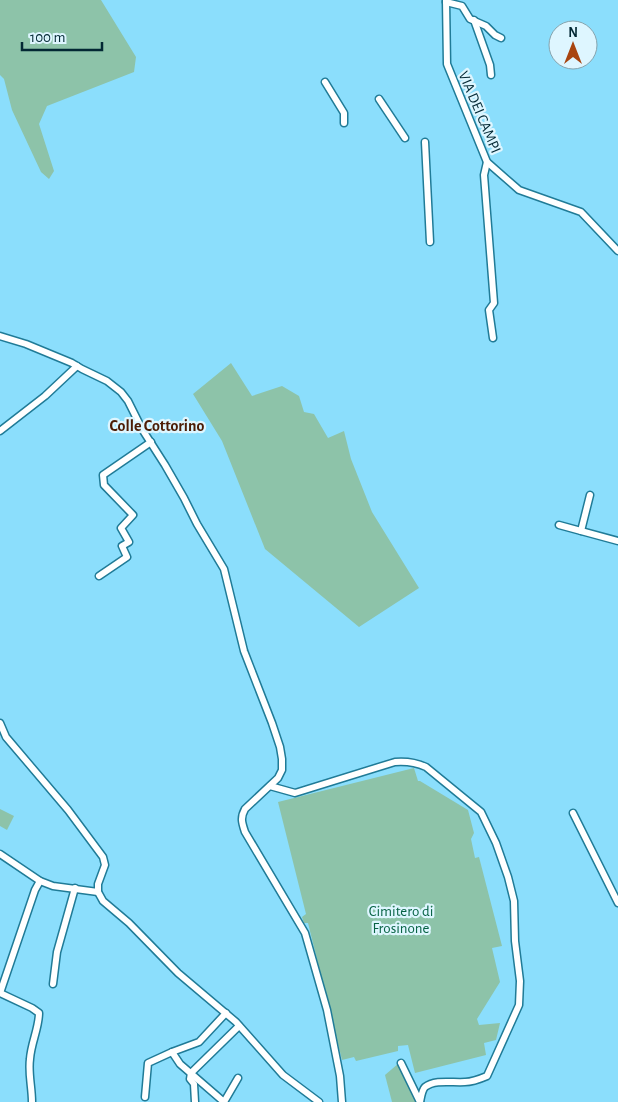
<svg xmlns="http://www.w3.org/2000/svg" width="618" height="1102" font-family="'Alegreya Sans',sans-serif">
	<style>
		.green { fill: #8dc3a9 }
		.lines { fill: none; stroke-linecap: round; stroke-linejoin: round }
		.minor-casing { stroke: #207b97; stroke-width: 9 }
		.minor { stroke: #fff; stroke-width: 6 }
		.labels { text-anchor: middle; stroke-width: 4.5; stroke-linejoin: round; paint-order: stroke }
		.street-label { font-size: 15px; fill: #032834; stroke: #def6ff }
		.park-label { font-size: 15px; fill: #086345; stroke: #def6ff }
		.neighbourhood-label { font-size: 16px; font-weight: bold; fill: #4c1c05; stroke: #def6ff }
	</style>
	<rect width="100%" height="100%" fill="#8bdefc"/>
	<g class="green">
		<path d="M0,0h101l35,57 -2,15 -87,34 -8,18 15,47 -5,8 -8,-7 -29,-62 -8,-31 -4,-4z"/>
		<path d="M231,363l21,33 30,-10 17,10 5,16 10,2 14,24 16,-7 7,28 21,53 47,76 -60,39 -94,-78 -43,-108 -29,-47z"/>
		<path d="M414,768l4,13h2l48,29 6,23 -3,6 4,19 4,-1 23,89 -10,2 8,34 -23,37 2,6 21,-2 -4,17 -12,3 2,12 -71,18 -7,-28 -10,1v5l-42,10 -2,-4 -12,3 -34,-137h-4l-2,-6 4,-3 -28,-112z"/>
		<path d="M0,809l14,7 -7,14 -7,-4z"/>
		<path d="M399,1063l18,39h-25l-7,-27z"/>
	</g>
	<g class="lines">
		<defs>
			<g id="minor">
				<path d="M446,0l1,64 40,98 32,28 62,22 37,39"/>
				<path d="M446,2l16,4 8,13 16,7 9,9 6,3"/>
				<path d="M474,20l16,45 1,10"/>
				<path d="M325,82l19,31v10"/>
				<path d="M379,99l26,39"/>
				<path d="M425,142l5,100"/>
				<path d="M487,162l-3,13 10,128 -5,7 4,28"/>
				<path d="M0,336l26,8 46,19 10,6 25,12 14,11 7,9 14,28 23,36 19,33 13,26 27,45 20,82 28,72 8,24 2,12v11l-4,8 -33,31c-5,9 -3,14 0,23l60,101 22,77 13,66 2,26"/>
				<path d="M0,431l45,-35 32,-30"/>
				<path d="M559,525l59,16"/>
				<path d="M581,531l9,-36"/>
				<path d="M99,576l28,-19 -5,-11 7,-4 -8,-14 12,-13 -29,-30 -1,-10 48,-33"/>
				<path d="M0,723l6,14 62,73 35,47 2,8 -7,19v8l5,9 26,22 49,50 58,49 47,53 36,27"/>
				<path d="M270,786l25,7 100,-31c12,-1 20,0 31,5l55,45 15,31 12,34 6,24 1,40 5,40 -1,24 -32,71c-7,3 -14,6 -22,6 -12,1 -30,-3 -40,5 -3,3 -4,10 -5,15"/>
				<path d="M573,813l45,90"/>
				<path d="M0,854l40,27 13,5 45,6"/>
				<path d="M53,984l4,-32 18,-64"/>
				<path d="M0,993l32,15 7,5c0,15 -8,30 -9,46 -2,14 2,28 2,43"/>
				<path d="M0,993l35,-103 5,-9"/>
				<path d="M401,1063l19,39"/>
				<path d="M145,1097l3,-34 24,-11"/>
				<path d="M195,1102l-1,-18 -4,-5 1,-6 48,-47"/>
				<path d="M224,1102l-44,-38 -8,-12 27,-10 27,-29"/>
				<path d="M224,1102l14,-24"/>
			</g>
		</defs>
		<use href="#minor" class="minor-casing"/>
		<use href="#minor" class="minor"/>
	</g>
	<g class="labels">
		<g class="street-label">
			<text transform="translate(480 112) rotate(67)" y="5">VIA DEI CAMPI</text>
		</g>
		<g class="park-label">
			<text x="401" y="916">Cimitero di<tspan x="401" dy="17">Frosinone</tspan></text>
		</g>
		<g class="neighbourhood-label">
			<text x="157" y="431">Colle Cottorino</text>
		</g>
	</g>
	<g transform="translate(573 45)"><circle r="24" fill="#def6ff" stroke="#86a4ae"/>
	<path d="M0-4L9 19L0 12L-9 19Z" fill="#a84510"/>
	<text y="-8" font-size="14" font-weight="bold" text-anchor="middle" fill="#032834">N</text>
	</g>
	<path d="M22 42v8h80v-8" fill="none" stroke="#032834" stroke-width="2.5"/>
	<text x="30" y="42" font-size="15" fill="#032834" stroke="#def6ff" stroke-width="4" paint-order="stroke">100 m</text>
</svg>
